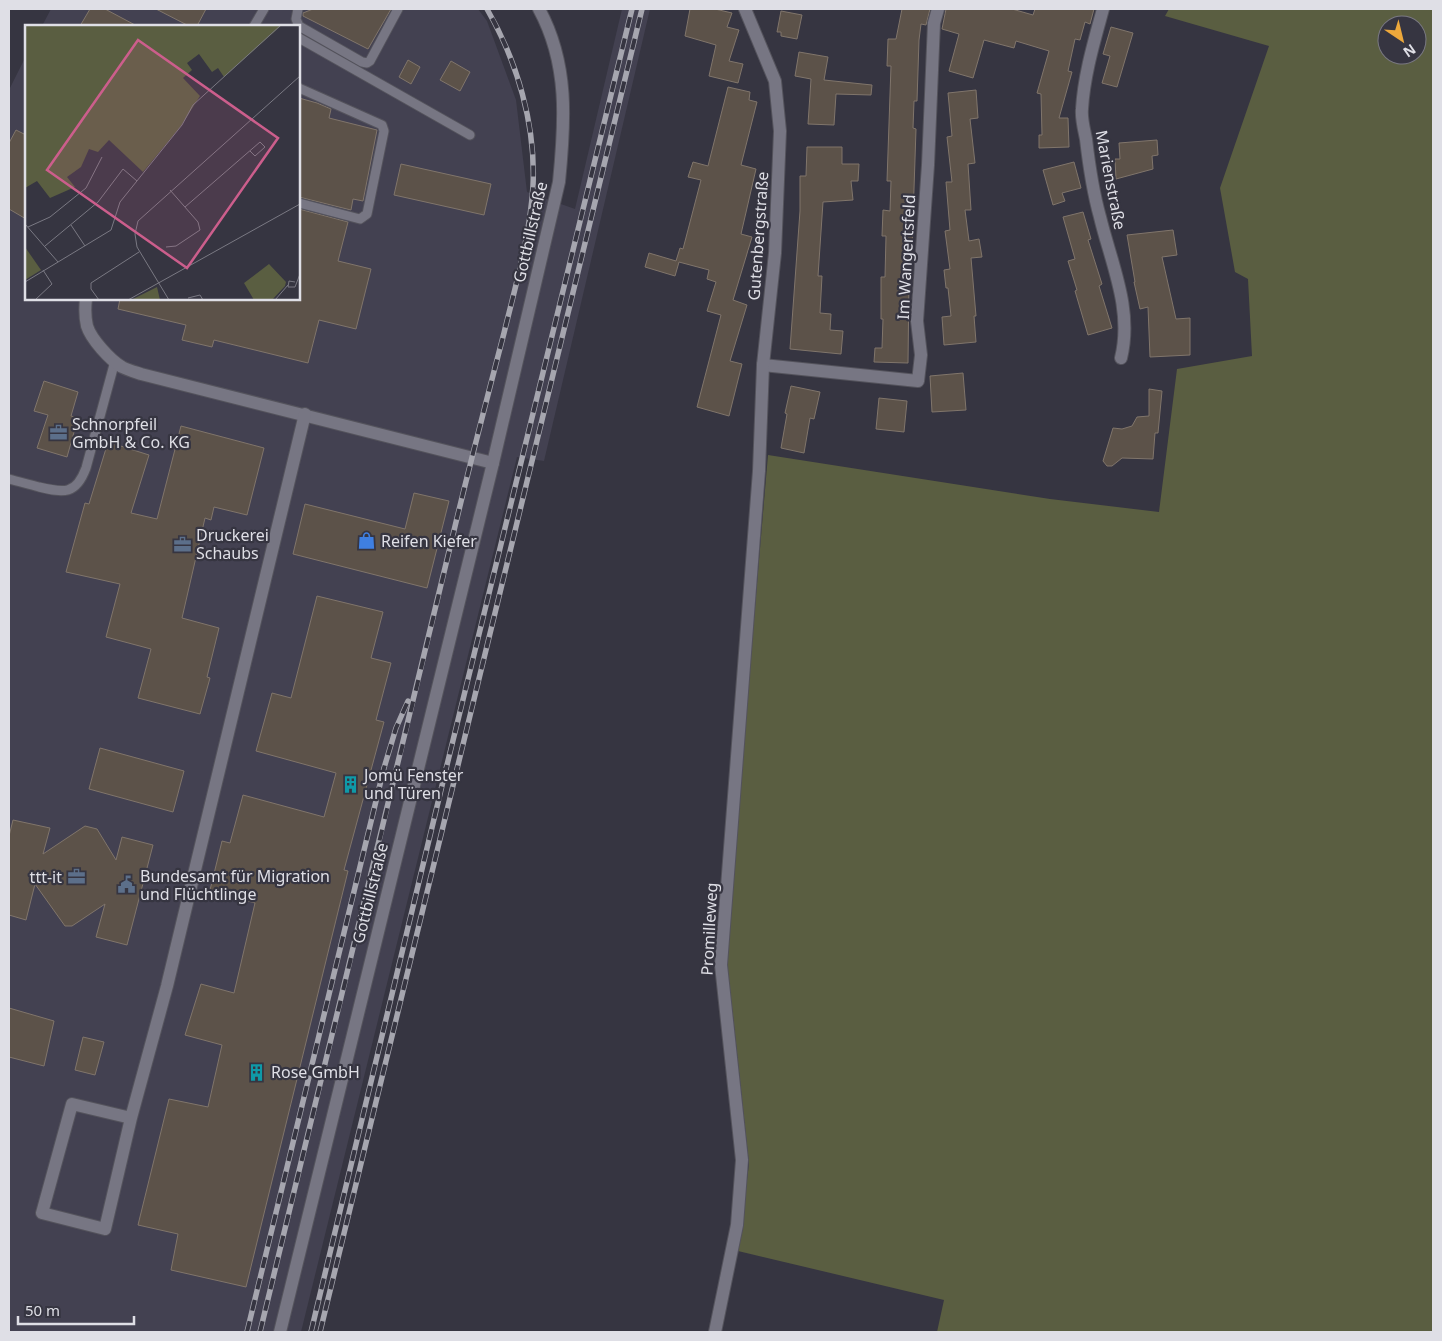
<svg xmlns="http://www.w3.org/2000/svg" width="1442" height="1341" font-family="'Noto Sans',sans-serif">
	<style>
		.built { fill: #434151 }
		.green { fill: #5a5e41; fill-rule: evenodd }
		.building { fill: #5c5249; stroke: #80756b }
		.lines { fill: none; stroke-linecap: round; stroke-linejoin: round }
		.service-casing { stroke: #54535c; stroke-width: 11 }
		.minor-casing { stroke: #54535c; stroke-width: 14 }
		.service { stroke: #777683; stroke-width: 9 }
		.minor { stroke: #777683; stroke-width: 12 }
		.rail-casing { stroke: #a6a6af; stroke-width: 5.5 }
		.rail { stroke: #363541; stroke-width: 4; stroke-dasharray: 11; stroke-linecap: butt }
		.labels { text-anchor: middle; stroke-width: 4.5; stroke-linejoin: round; paint-order: stroke }
		.street-label { font-size: 16px; fill: #dfdfe6; stroke: #363541 }
		.poi-label { font-size: 16px; fill: #dfdfe6; stroke: #363541; text-anchor: start }
		.inset-road { fill: none; stroke: #7a7983; stroke-width: 1 }
		.view { fill: #cc5e8c; fill-opacity: 0.15; stroke: #cc5e8c; stroke-width: 2.5 }
		.inset-edge { fill: none; stroke: #dfdfe6; stroke-width: 2.5 }
	</style>
	<rect width="100%" height="100%" fill="#363541"/>
	<path class="built" d="M51,9h427l9,12 29,79 11,92 48,17 47,-200h28l-106,452 -27,-4 -216,875h-292v-1242l17,-34v243h273v-273h-257z"/>
	<path class="green" d="M1169,9h264v1323h-496l7,-32 -206,-49 11,-87 -16,-148 -8,-59 43,-502 282,44 109,13 18,-143 75,-13 -4,-77 -13,-7 -15,-84 49,-142 -104,-30zM1387,25h30v30h-30z"/>
	<g class="building">
		<path d="M90,9h15l32,17h-57z"/>
		<path d="M156,9h50l-9,17h-8z"/>
		<path d="M313,9h78l-23,40 -65,-33v-3z"/>
		<path d="M690,9h25l17,4 -5,14 12,3 -10,31 14,3 -5,19 -29,-7 7,-31 -31,-9z"/>
		<path d="M902,9h28l-4,16 -5,-1 -2,16 -2,61h-3l-1,27 3,1 -5,150h-2l-1,84 -34,-1 1,-14h7l1,-29h-2v-42h4l1,-41h-4l1,-26 7,1 1,-30h-4l4,-115h-4l1,-27h8z"/>
		<path d="M946,9h66l21,6 2,-6h59l-4,15 -5,-2 -5,18 -5,-1 -7,32 4,1 -13,46h9l1,29 -30,1v-13h3l-1,-41 -4,-1 12,-42 -33,-10 -2,7 -30,-8 -11,38 -24,-7 10,-37 -17,-5z"/>
		<path d="M781,11l21,4 -5,24 -16,-3v-4h-4z"/>
		<path d="M1111,27l22,6 -16,54 -15,-4 8,-27 -7,-2z"/>
		<path d="M799,52l29,5 -4,23 48,5 -1,10 -35,-1 -2,31 -26,-1 3,-45 -16,-3z"/>
		<path d="M408,60l12,7 -9,17 -12,-7z"/>
		<path d="M451,61l19,11 -10,19 -20,-11z"/>
		<path d="M728,87l22,5 -1,8 8,2 -16,63 15,4 -15,65 11,3 -19,63 14,5 -17,56 12,3 -13,52 -32,-9 24,-92 -14,-4 9,-29 -9,-3 2,-9 -30,-8 -4,14 -30,-9 4,-14 27,8 4,-13 3,1 18,-69 -13,-3 5,-15 15,4z"/>
		<path d="M976,90l2,28 -8,1 5,44 -7,1 3,46h-6l4,31 10,-2 3,18 -11,1 5,58h-2l2,26 -32,3 -2,-28 9,-1 -3,-28h-2l-2,-18 6,-1 -5,-38 5,-1 -4,-48h6l-5,-45 5,-1 -4,-43z"/>
		<path d="M299,98l18,5 14,6 -2,9 48,12 -14,71 -10,-2 -2,11 -52,-13z"/>
		<path d="M16,130l10,5v84l-17,-10v-66z"/>
		<path d="M1157,140l1,15 -6,1 1,13 -37,10 -1,-20h5l-1,-16z"/>
		<path d="M807,147h35v17h17l-1,17h-7l2,19 -30,2 -5,74h4l-2,37 11,1 -1,16 13,1 -2,23 -51,-5 10,-138v-35h6z"/>
		<path d="M1074,162l7,26 -19,5 3,8 -12,4 -10,-35z"/>
		<path d="M401,164l90,20 -7,31 -90,-20z"/>
		<path d="M299,209l49,13 -10,39 33,8 -15,60 -37,-9 -11,43 -94,-23 -2,7 -30,-7 4,-15 -68,-16 2,-10h179z"/>
		<path d="M1083,212l8,27 -3,1 14,44 -3,2 13,42 -24,7 -13,-44 2,-1 -9,-29 7,-2 -12,-42z"/>
		<path d="M1173,230l4,25 -15,2 14,62 14,-1v37l-40,2 -2,-50 -8,2 -6,-27h1l-8,-47z"/>
		<path d="M963,373l3,37 -34,2 -2,-36z"/>
		<path d="M44,381l34,11 -7,24 7,2 -11,39 -30,-9 11,-33 -14,-4z"/>
		<path d="M791,386l29,6 -6,27 -4,-1 -6,35 -23,-5 6,-34 -2,-1z"/>
		<path d="M1149,389l13,2 -4,42h-3l-2,26 -31,-1 -10,8h-5l-4,-5 10,-33 9,1 10,-3 5,-9 12,-1z"/>
		<path d="M879,398l28,3 -3,31 -28,-3z"/>
		<path d="M181,426l83,22 -17,67 -33,-8 -3,13 -6,-2 -23,100 37,10 -12,49 3,1 -10,36 -62,-16 13,-49 -45,-12 14,-53 -54,-12 19,-69 4,1 19,-62 41,13 -18,58 26,6z"/>
		<path d="M414,493l35,8 -22,87 -134,-34 12,-50 100,25z"/>
		<path d="M317,596l66,16 -12,46 20,5 -15,57 8,2 -40,148 4,1 -102,416 -75,-17 7,-36 -40,-9 31,-126 39,8 14,-62 -37,-10 16,-51 33,9 21,-90 -45,-13 12,-49 8,2 13,-48 81,22 12,-44 -80,-22 16,-58 19,5z"/>
		<path d="M100,748l84,23 -11,41 -84,-23z"/>
		<path d="M13,820l37,8 -7,26 42,-28 12,3 19,31 6,-23 31,8 -26,100 -31,-8 9,-33 -33,22h-7l-30,-42 -9,36 -17,-5v-79z"/>
		<path d="M9,1008l45,13 -10,45 -35,-9z"/>
		<path d="M83,1037l21,5 -9,33 -20,-5z"/>
	</g>
	<g class="lines">
		<defs>
			<g id="service">
				<path d="M298,9l-2,10 3,7 63,36 5,1 3,-2 28,-52"/>
				<path d="M254,26l10,-17"/>
				<path d="M299,38l171,97"/>
				<path d="M299,88l83,37 2,6 -17,83 -7,5 -61,-16"/>
				<path d="M9,479c10,3 20,5 30,8 25,6 37,8 47,-19l29,-107"/>
			</g>
			<g id="minor">
				<path d="M1103,9c-9,33 -19,66 -21,100 -1,9 2,20 4,30 3,26 7,53 14,78 11,46 33,92 21,141"/>
				<path d="M86,299c-1,8 -1,18 1,27 4,13 23,34 35,41 6,3 13,5 19,7l352,89"/>
				<path d="M763,365l155,16 3,-26 -4,-34 11,-156 6,-142 4,-14"/>
				<path d="M131,1118l-59,-14 -30,109 63,16 26,-111 36,-132 138,-572"/>
				<path d="M280,1332l213,-869 66,-281c6,-60 10,-118 -20,-173"/>
				<path d="M715,1332l22,-107 5,-65 -21,-195 38,-494 4,-106 12,-112 5,-122 -5,-50 -30,-72"/>
			</g>
		</defs>
		<use href="#service" class="service-casing"/>
		<use href="#minor" class="minor-casing"/>
		<use href="#service" class="service"/>
		<use href="#minor" class="minor"/>
		<defs>
			<g id="rail">
				<path d="M247,1332l137,-564 12,-40 12,-27"/>
				<path d="M260,1332c64,-264 129,-528 192,-793 16,-68 34,-137 52,-206 12,-49 26,-97 29,-147 3,-61 -16,-125 -46,-177"/>
				<path d="M311,1332l135,-563 186,-760"/>
				<path d="M320,1332l322,-1323"/>
			</g>
		</defs>
		<use href="#rail" class="rail-casing"/>
		<use href="#rail" class="rail"/>
	</g>
	<defs>
		<symbol id="office-bare" viewBox="-9 -9 18 18"><path d="M-6-3h4V-5.5h4V-3h4V5H-6ZM-1-4.5V-3h2v-1.5ZM-6 0V1H6V0Z" fill="#5c6f8a" stroke="#363541" stroke-width="2.5" paint-order="stroke"/></symbol>
		<symbol id="shop-bare" viewBox="-9 -9 18 18"><path d="M-5-2.5h2.3a2.7 3.5 0 0 1 5.4 0H5L5.5 6h-11ZM-1.5-2.5h3a1.5 2.3 0 0 0-3 0Z" fill="#3f7fe0" stroke="#363541" stroke-width="2.5" paint-order="stroke"/></symbol>
		<symbol id="building-bare" viewBox="-9 -9 18 18"><path d="M-4-6H4V6H1V3H-1V6H-4ZM-2.5-4.3h1.7v1.8h-1.7ZM.8-4.3h1.7v1.8H.8ZM-2.5-1h1.7V.8h-1.7ZM.8-1h1.7V.8H.8Z" fill="#0f9aa8" stroke="#363541" stroke-width="2.5" paint-order="stroke"/></symbol>
		<symbol id="civic-bare" viewBox="-9 -9 18 18"><path d="M-.6-6.5H3V-4.5H.6V-3L4-1V1h2V6H-6V1h2V-1L-.6-3ZM-1.2 2.5V6h2.4V2.5Z" fill="#5c6f8a" stroke="#363541" stroke-width="2.5" paint-order="stroke"/></symbol>
	</defs>
	<g fill-rule="evenodd">
		<use href="#office-bare" x="46" y="420" width="25" height="25"/>
		<use href="#shop-bare" x="354" y="528" width="25" height="25"/>
		<use href="#office-bare" x="170" y="532" width="25" height="25"/>
		<use href="#building-bare" x="338" y="772" width="25" height="25"/>
		<use href="#office-bare" x="64" y="864" width="25" height="25"/>
		<use href="#civic-bare" x="114" y="872" width="25" height="25"/>
		<use href="#building-bare" x="244" y="1060" width="25" height="25"/>
	</g>
	<g class="labels">
		<g class="street-label">
			<text transform="translate(1111 180) rotate(79)" y="6">Marienstraße</text>
			<text transform="translate(530 232) rotate(-77)" y="6">Gottbillstraße</text>
			<text transform="translate(758 236) rotate(-86)" y="6">Gutenbergstraße</text>
			<text transform="translate(906 257) rotate(-87)" y="6">Im Wangertsfeld</text>
			<text transform="translate(370 893) rotate(-76)" y="6">Gottbillstraße</text>
			<text transform="translate(709 929) rotate(-87)" y="6">Promilleweg</text>
		</g>
		<g class="poi-label">
			<text x="72" y="430">Schnorpfeil<tspan x="72" dy="18">GmbH &amp; Co. KG</tspan></text>
			<text x="196" y="541">Druckerei<tspan x="196" dy="18">Schaubs</tspan></text>
			<text x="381" y="547">Reifen Kiefer</text>
			<text x="364" y="781">Jomü Fenster<tspan x="364" dy="18">und Türen</tspan></text>
			<text x="140" y="882">Bundesamt für Migration<tspan x="140" dy="18">und Flüchtlinge</tspan></text>
			<text x="62" y="883" text-anchor="end">ttt-it</text>
			<text x="271" y="1078">Rose GmbH</text>
		</g>
	</g>
	<g transform="translate(25 25)">
		<rect width="275" height="275" fill="#363541"/>
		<path d="M0,0h257l-58,52 -6,-9 -6,4 -13,-18 -12,9 5,7 -9,8 17,18 -19,30 -38,46 -34,-32 -11,12 -9,-3 -8,18 -14,10 8,10 -25,11 -13,-17 -12,7zM0,222l16,23 -16,10zM244,239l17,18 -1,4 -13,14h-18l-10,-17zM132,262l3,13h-29z" fill="#5a5e41"/>
		<path class="inset-road" d="M160,182l75,-65 5,5 -10,9 -5,-5M0,199l33,38M46,200l14,21M3,202l22,-10 36,-29 16,-31M20,221l53,-44 25,-33 14,12M141,222l10,-1 24,-16 -2,-8 -28,-32M0,257l86,-52 9,-28 62,-77 11,-20 88,-80M270,257l-6,-1 -1,6h7l5,-13M163,273l12,-3 3,5M10,275l17,-16 -9,-14M74,275l-8,-11v-6l48,-31M103,275l172,-96M144,275l-32,-53 -2,-13 3,-13 162,-145M250,275l13,-15"/>
		<path class="view" d="M113,15l140,98 -91,130 -140,-98z"/>
		<rect width="275" height="275" class="inset-edge"/>
	</g>
	<rect width="1442" height="1341" fill="none" stroke="#dfdfe6" stroke-width="20"/>
	<g transform="translate(1402 40) rotate(145)"><circle r="24" fill="#363541" stroke="#7a7983"/>
	<path d="M0-4L9 19L0 12L-9 19Z" fill="#eda83b"/>
	<text y="-8" font-size="14" font-weight="bold" text-anchor="middle" fill="#dfdfe6">N</text>
	</g>
	<path d="M18 1316v8h116v-8" fill="none" stroke="#dfdfe6" stroke-width="2.5"/>
	<text x="25" y="1316" font-size="15" fill="#dfdfe6" stroke="#363541" stroke-width="4" paint-order="stroke">50 m</text>
</svg>
